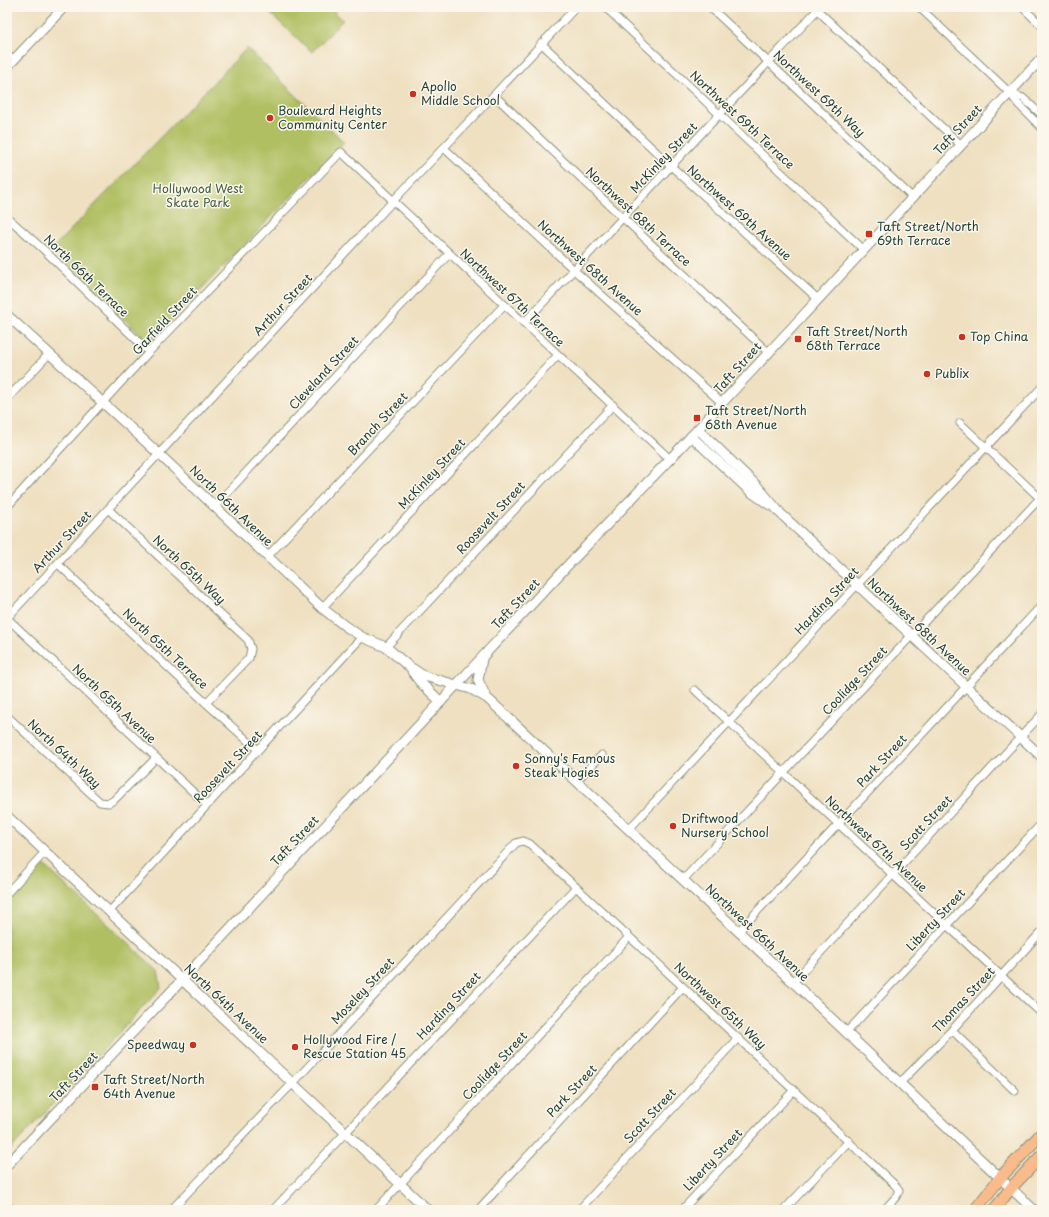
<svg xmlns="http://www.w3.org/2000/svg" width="1049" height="1217" font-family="'Playpen Sans',sans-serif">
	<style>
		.green { fill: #b0bf62; stroke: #687e4b }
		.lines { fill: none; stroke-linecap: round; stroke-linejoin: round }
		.minor-casing { stroke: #878e7a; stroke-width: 9 }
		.tertiary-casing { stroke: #878e7a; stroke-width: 11 }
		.primary-casing { stroke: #878e7a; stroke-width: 13 }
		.motorway-casing { stroke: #878e7a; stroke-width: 15 }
		.minor { stroke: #fff; stroke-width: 7 }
		.tertiary { stroke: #fff; stroke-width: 9 }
		.primary { stroke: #fabb8c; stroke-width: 11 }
		.motorway { stroke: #fabb8c; stroke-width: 13 }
		.poi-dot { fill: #c8321e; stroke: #fbf7ec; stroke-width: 1.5 }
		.labels { text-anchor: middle; stroke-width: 3; stroke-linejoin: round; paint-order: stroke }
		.poi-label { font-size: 12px; fill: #1f3d34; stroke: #fbf7ec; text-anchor: start }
		.street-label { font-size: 12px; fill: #1f3d34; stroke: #fbf7ec }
		.park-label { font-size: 12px; fill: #435e40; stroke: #fbf7ec }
	</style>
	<rect width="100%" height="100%" fill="#fbf7ec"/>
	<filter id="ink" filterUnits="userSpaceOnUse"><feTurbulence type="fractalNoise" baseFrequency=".025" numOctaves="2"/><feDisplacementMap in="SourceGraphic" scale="8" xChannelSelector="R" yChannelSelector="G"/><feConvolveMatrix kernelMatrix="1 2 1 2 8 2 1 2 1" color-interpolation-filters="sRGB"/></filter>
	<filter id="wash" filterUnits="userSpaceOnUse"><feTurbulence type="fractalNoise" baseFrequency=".012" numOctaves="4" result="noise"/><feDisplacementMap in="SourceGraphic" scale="16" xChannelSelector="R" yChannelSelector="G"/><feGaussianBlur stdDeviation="0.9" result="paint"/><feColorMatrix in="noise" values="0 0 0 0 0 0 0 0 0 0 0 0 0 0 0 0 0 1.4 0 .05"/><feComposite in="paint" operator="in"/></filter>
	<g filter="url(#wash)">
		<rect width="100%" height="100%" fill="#efe0c1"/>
		<g class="green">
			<path d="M263,7h66l14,13 -31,32z"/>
			<path d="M247,48l97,94 -195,201 -97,-94z"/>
			<path d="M43,864l115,107 3,17 -154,165v-251z"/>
		</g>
	</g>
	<g filter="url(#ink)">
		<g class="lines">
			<defs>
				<g id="minor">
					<path d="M605,7l259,243"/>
					<path d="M710,7l202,190"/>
					<path d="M814,7l147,138"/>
					<path d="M919,7l91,86 8,11 24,24"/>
					<path d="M1022,7l20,19"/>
					<path d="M541,43l130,123 147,133"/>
					<path d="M1010,93l13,5 19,17"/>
					<path d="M494,95l129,123 145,134"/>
					<path d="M444,148l130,122 148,133"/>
					<path d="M7,217l37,33 105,102"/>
					<path d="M524,323l296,-316"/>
					<path d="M7,399l42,-45"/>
					<path d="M960,423l82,77"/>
					<path d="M7,507l142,-155 192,-200 329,307"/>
					<path d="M214,507l235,-253"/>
					<path d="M108,509l140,131 3,9 -2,9 -43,45"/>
					<path d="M267,557l237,-252"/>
					<path d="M58,564l148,139 52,47"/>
					<path d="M322,608l236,-253"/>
					<path d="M7,618l386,-417 101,-106 82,-88"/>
					<path d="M7,618l200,187"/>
					<path d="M386,647l227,-242"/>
					<path d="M695,690l347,324"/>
					<path d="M7,716l93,86 9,1 5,-3 42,-42"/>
					<path d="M576,781l26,-26"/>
					<path d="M629,829l413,-442"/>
					<path d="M683,880l359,-384"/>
					<path d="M7,893l38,-41"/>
					<path d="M110,911l252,-274"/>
					<path d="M738,932l304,-327"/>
					<path d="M793,982l249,-268"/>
					<path d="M952,1030l63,61"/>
					<path d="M846,1033l196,-210"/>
					<path d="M900,1083l52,-53 90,-99"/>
					<path d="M171,1210l122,-127 223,-240 7,-2 7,3 365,341 4,5 -3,7 -12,13"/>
					<path d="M273,1210l303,-323"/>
					<path d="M376,1210l253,-273"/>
					<path d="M478,1210l205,-223"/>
					<path d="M579,1210l159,-172"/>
					<path d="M682,1210l112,-120"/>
					<path d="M784,1210l65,-69"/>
				</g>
				<g id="tertiary">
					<path d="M7,67l57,-60"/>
					<path d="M7,315l152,139 163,154 23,18 17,11 24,10 21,18 17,11 47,13 16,9 306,284 241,228"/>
					<path d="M698,429l59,57 23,27 262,244"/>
					<path d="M691,436l60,56 19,13"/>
					<path d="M482,659l-4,21 8,17"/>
					<path d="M412,671l8,11 21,20"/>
					<path d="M7,816l421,394"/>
					<path d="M7,1165l175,-185 386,-415 102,-106 372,-401"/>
				</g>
				<g id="primary">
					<path d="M975,1210l25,-32 42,-45"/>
					<path d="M994,1210l17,-22 31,-33"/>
				</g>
				<path id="motorway" d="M7,1209l1,1"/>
			</defs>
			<use href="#minor" class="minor-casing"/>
			<use href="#tertiary" class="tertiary-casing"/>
			<use href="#primary" class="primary-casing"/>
			<use href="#motorway" class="motorway-casing"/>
			<use href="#minor" class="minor"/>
			<use href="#tertiary" class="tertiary"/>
			<use href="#primary" class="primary"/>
			<use href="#motorway" class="motorway"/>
		</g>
	</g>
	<g class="poi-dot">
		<circle cx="413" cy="94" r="4"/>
		<circle cx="270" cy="118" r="4"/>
		<rect x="865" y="230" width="8" height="8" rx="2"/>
		<circle cx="962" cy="337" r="4"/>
		<rect x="794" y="335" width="8" height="8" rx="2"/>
		<circle cx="927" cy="374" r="4"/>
		<rect x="693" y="414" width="8" height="8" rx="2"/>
		<circle cx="516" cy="766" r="4"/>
		<circle cx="673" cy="826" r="4"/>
		<circle cx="193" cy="1045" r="4"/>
		<circle cx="295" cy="1047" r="4"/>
		<rect x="91" y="1083" width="8" height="8" rx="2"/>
	</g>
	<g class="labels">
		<g class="poi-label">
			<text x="421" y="91">Apollo<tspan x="421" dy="14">Middle School</tspan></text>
			<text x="278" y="115">Boulevard Heights<tspan x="278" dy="14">Community Center</tspan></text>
			<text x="877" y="231">Taft Street/North<tspan x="877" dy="14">69th Terrace</tspan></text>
			<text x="806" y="336">Taft Street/North<tspan x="806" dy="14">68th Terrace</tspan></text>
			<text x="970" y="341">Top China</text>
			<text x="935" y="378">Publix</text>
			<text x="705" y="415">Taft Street/North<tspan x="705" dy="14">68th Avenue</tspan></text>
			<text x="524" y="763">Sonny's Famous<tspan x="524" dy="14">Steak Hogies</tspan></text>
			<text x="681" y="823">Driftwood<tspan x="681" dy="14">Nursery School</tspan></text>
			<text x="303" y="1044">Hollywood Fire /<tspan x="303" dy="14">Rescue Station 45</tspan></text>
			<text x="185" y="1049" text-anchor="end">Speedway</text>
			<text x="103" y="1084">Taft Street/North<tspan x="103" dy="14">64th Avenue</tspan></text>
		</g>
		<g class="street-label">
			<text transform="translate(819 94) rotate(43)" y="4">Northwest 69th Way</text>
			<text transform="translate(742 120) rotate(43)" y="4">Northwest 69th Terrace</text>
			<text transform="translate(958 130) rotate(-47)" y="4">Taft Street</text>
			<text transform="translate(664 158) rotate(-47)" y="4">McKinley Street</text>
			<text transform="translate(739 213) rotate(42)" y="4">Northwest 69th Avenue</text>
			<text transform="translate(638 217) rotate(43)" y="4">Northwest 68th Terrace</text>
			<text transform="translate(590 268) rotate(42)" y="4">Northwest 68th Avenue</text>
			<text transform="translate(86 276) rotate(44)" y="4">North 66th Terrace</text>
			<text transform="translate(512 298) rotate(43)" y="4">Northwest 67th Terrace</text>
			<text transform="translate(283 305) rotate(-47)" y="4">Arthur Street</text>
			<text transform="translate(165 321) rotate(-47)" y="4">Garfield Street</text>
			<text transform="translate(738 368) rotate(-48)" y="4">Taft Street</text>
			<text transform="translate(324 373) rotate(-47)" y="4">Cleveland Street</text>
			<text transform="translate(378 424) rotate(-47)" y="4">Branch Street</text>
			<text transform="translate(432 474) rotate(-47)" y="4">McKinley Street</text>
			<text transform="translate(231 506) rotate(44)" y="4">North 66th Avenue</text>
			<text transform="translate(491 518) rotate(-47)" y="4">Roosevelt Street</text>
			<text transform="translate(62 542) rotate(-47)" y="4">Arthur Street</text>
			<text transform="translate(189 570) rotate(43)" y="4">North 65th Way</text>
			<text transform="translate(827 601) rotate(-47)" y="4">Harding Street</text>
			<text transform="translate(516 604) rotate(-47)" y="4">Taft Street</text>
			<text transform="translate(919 627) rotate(43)" y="4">Northwest 68th Avenue</text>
			<text transform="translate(165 649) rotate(43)" y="4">North 65th Terrace</text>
			<text transform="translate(855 681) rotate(-47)" y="4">Coolidge Street</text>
			<text transform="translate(114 704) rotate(43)" y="4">North 65th Avenue</text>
			<text transform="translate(64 754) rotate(43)" y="4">North 64th Way</text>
			<text transform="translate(882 761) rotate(-47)" y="4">Park Street</text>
			<text transform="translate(228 767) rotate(-47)" y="4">Roosevelt Street</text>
			<text transform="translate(926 823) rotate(-47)" y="4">Scott Street</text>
			<text transform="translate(295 841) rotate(-47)" y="4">Taft Street</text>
			<text transform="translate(876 844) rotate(43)" y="4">Northwest 67th Avenue</text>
			<text transform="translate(936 920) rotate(-47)" y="4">Liberty Street</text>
			<text transform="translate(757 933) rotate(43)" y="4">Northwest 66th Avenue</text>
			<text transform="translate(363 991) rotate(-47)" y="4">Moseley Street</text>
			<text transform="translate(964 1000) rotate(-47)" y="4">Thomas Street</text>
			<text transform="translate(226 1004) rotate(43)" y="4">North 64th Avenue</text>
			<text transform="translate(449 1006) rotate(-47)" y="4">Harding Street</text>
			<text transform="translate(720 1006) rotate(43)" y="4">Northwest 65th Way</text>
			<text transform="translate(495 1066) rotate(-47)" y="4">Coolidge Street</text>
			<text transform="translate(74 1077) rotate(-47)" y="4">Taft Street</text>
			<text transform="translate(572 1091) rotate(-47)" y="4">Park Street</text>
			<text transform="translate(650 1116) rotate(-47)" y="4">Scott Street</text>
			<text transform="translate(713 1160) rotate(-47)" y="4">Liberty Street</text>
		</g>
		<g class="park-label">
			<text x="198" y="193">Hollywood West<tspan x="198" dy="14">Skate Park</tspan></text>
		</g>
	</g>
	<rect width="1049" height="1217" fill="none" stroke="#fbf7ec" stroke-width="24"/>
</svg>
